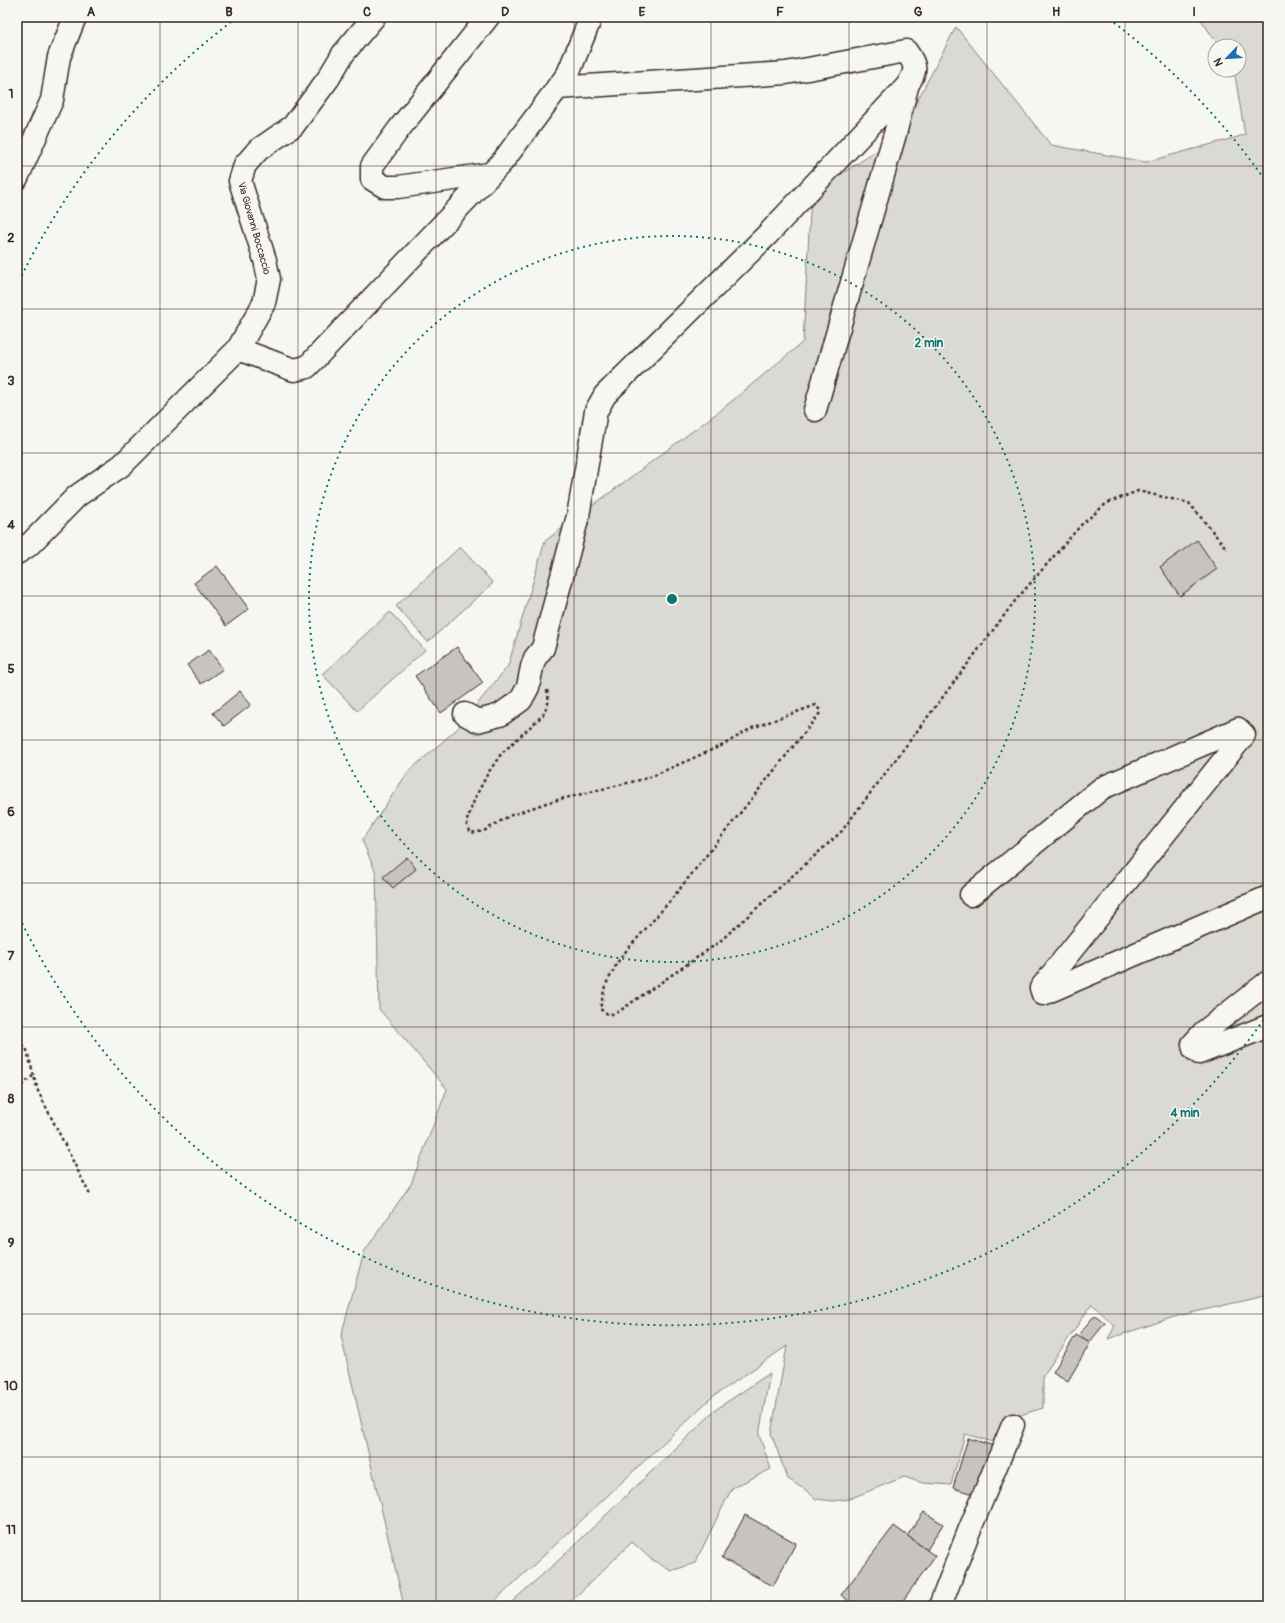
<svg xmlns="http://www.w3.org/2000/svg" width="1285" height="1623" font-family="Pangolin,sans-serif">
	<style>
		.green { fill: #dad9d3; stroke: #8a8278 }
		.building { fill: #c8c3be; stroke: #3b2a1e }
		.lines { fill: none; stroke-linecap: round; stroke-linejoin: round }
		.minor-casing { stroke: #3b2a1e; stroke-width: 25 }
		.path { stroke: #3b2a1e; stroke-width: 2.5; stroke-dasharray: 3 3; stroke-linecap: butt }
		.minor { stroke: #f6f6f2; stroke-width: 22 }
		.grid { fill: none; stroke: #3b2a1e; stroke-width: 1; stroke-opacity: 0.55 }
		.ring { fill: none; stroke: #0f766e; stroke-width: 2; stroke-dasharray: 2 4 }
		.labels { text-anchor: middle; stroke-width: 3; stroke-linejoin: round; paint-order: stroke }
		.street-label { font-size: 10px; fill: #3b2a1e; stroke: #f6f6f2 }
		.centre { fill: #0f766e; stroke: #f6f6f2; stroke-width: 2 }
		.ring-label { font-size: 12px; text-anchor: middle; font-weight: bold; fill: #0f766e; stroke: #f6f6f2; stroke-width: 3; stroke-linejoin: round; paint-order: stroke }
		.neatline { fill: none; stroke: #3b2a1e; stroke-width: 1.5 }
		.grid-label { font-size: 13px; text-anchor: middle; font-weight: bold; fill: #3b2a1e }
	</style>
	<rect width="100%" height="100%" fill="#f6f6f2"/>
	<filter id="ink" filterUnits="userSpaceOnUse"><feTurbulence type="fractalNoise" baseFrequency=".025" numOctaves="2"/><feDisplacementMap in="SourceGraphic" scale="8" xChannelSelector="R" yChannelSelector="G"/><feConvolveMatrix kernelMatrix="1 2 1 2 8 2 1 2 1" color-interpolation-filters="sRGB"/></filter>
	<g filter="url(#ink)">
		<g class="green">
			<path d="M1199,17h69v1278l-94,22 -66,22 7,-13 -23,-22 -49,72v32c-12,4 -29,7 -38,17 -5,5 -8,11 -12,17l-28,-8 -14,51 -28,-2 -19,-6 -55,22 -16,2 -17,-2 -9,-8 -19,-12 -17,-45 16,-88 -76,52 -160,151 -62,57h-85l-63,-270 23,-84 47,-68 36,-95 -68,-80 -3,-136 -14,-33 46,-68 49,-43 51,-63 37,-125 176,-131 82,-68 8,-148 87,-57 58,-110 95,118 95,17 99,-27 -11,-65h5v-24h-20z"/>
			<path d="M460,547l33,36 -65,59 -32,-36z"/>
			<path d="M390,612l35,38 -68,61 -35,-37z"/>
			<path d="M770,1373l-11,62 12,34 -39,19 -37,75 -24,8 -20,-12 -19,-17 -66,64h-59l53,-47 158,-151z"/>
		</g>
		<g class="building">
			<path d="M1197,540l20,29 -37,27 -20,-29z"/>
			<path d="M217,566l32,43 -23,17 -32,-43z"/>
			<path d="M457,647l26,36 -42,30 -26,-37z"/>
			<path d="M209,650l14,19 -22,15 -14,-19z"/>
			<path d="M240,691l11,14 -27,21 -11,-13z"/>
			<path d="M407,857l9,12 -23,19 -10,-11z"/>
			<path d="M1095,1315l10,8 -16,20 -10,-9z"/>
			<path d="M1076,1335l14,8 -22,38 -15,-9z"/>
			<path d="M968,1438l26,8 -14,50 -27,-8z"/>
			<path d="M924,1512l19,12 -16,26 -20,-14z"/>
			<path d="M745,1515l51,28 -23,43 -51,-28z"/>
			<path d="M894,1526l41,30 -36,50h-43l-15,-11z"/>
		</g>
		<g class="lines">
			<defs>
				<g id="minor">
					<path d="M488,17l-89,112 -27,37v13l13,8h13l91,-13"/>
					<path d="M17,178l35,-78 7,-43 16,-40"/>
					<path d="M238,349l56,21 13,-3 196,-206 65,-87 23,-57"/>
					<path d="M815,410l80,-276 12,-47"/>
					<path d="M17,553l11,-7 49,-50 45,-31 116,-116 26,-46 5,-24 -4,-19 -25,-79 5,-16 13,-15 35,-24 35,-47 15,-25 31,-37"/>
					<path d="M465,714l13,7 22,-6 21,-15 7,-13 4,-20 3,-9 8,-10 35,-132 18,-105 9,-16 162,-160 140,-149c10,-16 10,-20 -1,-35l-120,22 -229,15"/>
					<path d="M971,895l131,-107 136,-59 6,6 -203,253 2,6 225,-97"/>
					<path d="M1268,982l-64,50 -11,12 1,5 5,4 69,-27"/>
					<path d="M940,1606l29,-75 44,-106"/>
				</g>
			</defs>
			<use href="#minor" class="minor-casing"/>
			<g class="path">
				<path d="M547,690l2,11 -6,14 -42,39 -13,19 -13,25 -9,25 5,10 13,-2 25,-15 40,-14 99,-24 75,-33 29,-17 64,-23 3,4 1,4 -150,188 -50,57 -15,28 -5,23 9,6 9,-3 100,-69 123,-111 174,-231 66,-76 26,-22 31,-12 51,12 38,46"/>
				<path d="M17,1043l9,4 12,44 52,104"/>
				<path d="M17,1089l17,-14"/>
			</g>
			<use href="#minor" class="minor"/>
		</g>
	</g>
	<path class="grid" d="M160,17v1589M298,17v1589M436,17v1589M574,17v1589M711,17v1589M849,17v1589M987,17v1589M1125,17v1589M17,166h1251M17,309h1251M17,453h1251M17,596h1251M17,740h1251M17,883h1251M17,1027h1251M17,1170h1251M17,1314h1251M17,1457h1251"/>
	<g class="ring">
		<circle cx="672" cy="599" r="363"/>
		<path d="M1267 1015A726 726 0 0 1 19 917M19 281A726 726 0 0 1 235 19M1109 19A726 726 0 0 1 1267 183"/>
	</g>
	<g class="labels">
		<g class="street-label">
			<text transform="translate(255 228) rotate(74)" y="4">Via Giovanni Boccaccio</text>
		</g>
	</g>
	<circle cx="672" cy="599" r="6" class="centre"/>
	<g class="ring-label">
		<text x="929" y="347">2 min</text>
		<text x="1185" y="1117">4 min</text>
	</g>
	<rect width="1285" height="1623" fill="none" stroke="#f6f6f2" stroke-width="44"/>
	<g transform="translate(1227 58) rotate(245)"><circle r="19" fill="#f6f6f2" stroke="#aba49d"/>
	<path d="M0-3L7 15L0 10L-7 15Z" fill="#1f6fb2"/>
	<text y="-6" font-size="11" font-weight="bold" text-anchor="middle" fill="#3b2a1e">N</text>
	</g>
	<rect x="22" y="22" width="1241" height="1579" class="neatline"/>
	<g class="grid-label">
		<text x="91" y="16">A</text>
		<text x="229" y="16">B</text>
		<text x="367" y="16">C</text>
		<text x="505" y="16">D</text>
		<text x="642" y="16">E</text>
		<text x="780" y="16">F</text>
		<text x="918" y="16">G</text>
		<text x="1056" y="16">H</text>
		<text x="1194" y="16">I</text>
		<text x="11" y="98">1</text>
		<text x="11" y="242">2</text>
		<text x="11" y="385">3</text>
		<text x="11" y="529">4</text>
		<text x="11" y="673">5</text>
		<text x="11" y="816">6</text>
		<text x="11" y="960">7</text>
		<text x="11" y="1103">8</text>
		<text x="11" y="1247">9</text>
		<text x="11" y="1390">10</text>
		<text x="11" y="1534">11</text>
	</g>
</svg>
